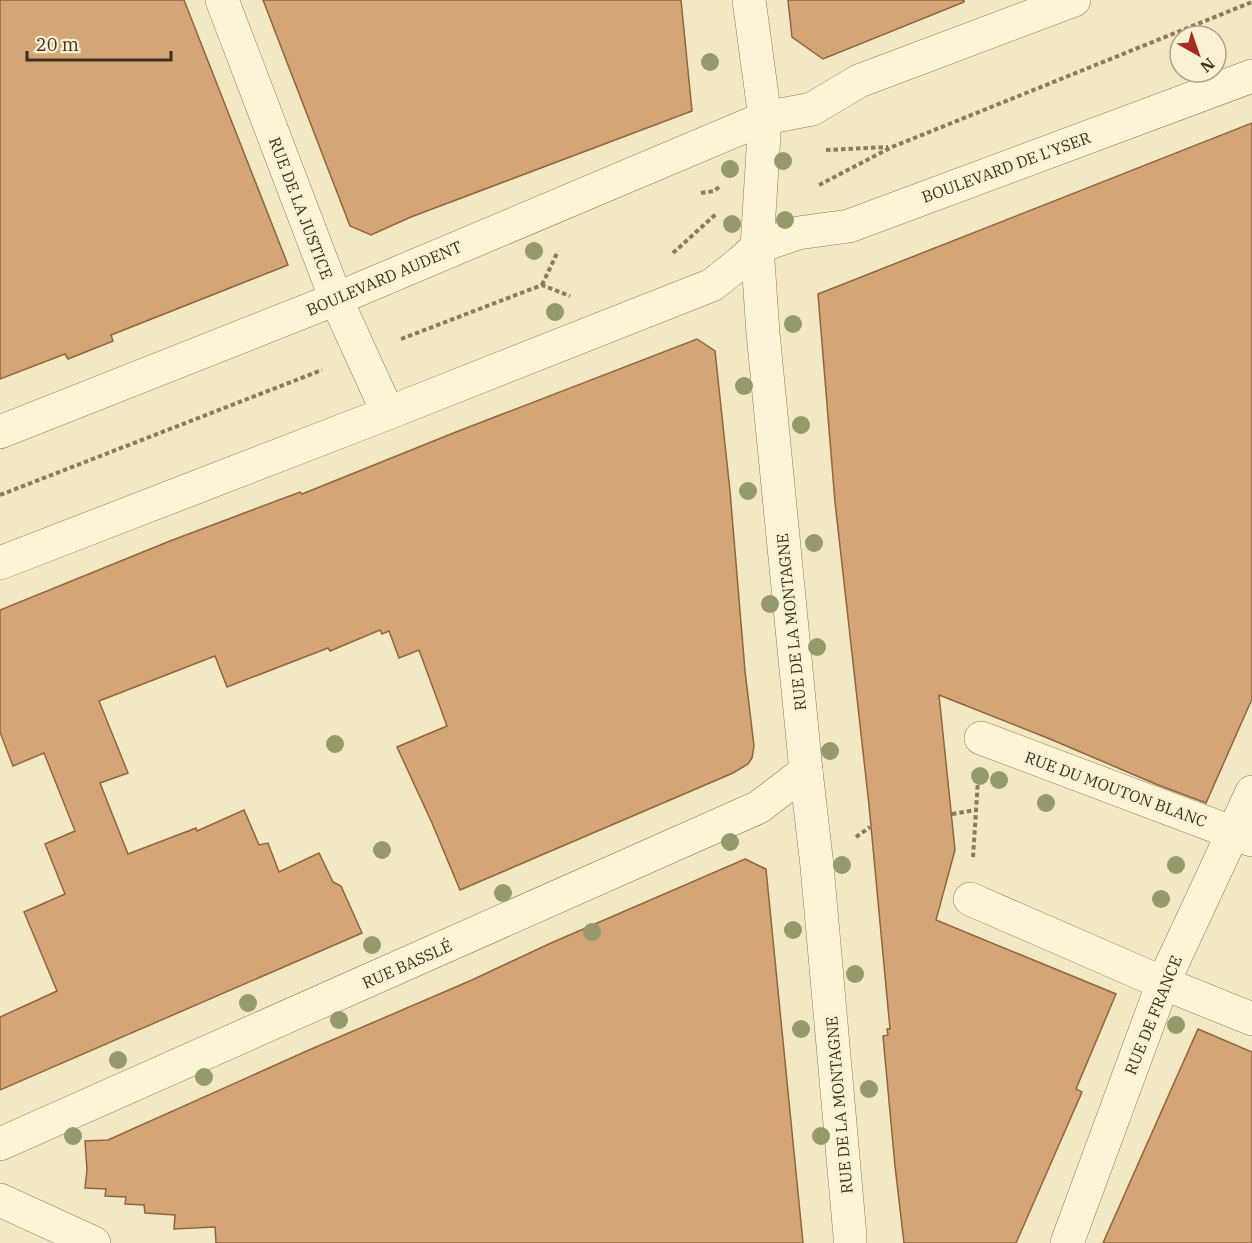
<svg xmlns="http://www.w3.org/2000/svg" width="1252" height="1243" font-family="'IBM Plex Serif',serif">
	<style>
		.building { fill: #d4a576; stroke: #90653b; stroke-width: 1.5 }
		.lines { fill: none; stroke-linecap: round; stroke-linejoin: round }
		.pedestrian-casing { stroke: #8e7a58; stroke-width: 34 }
		.minor-casing { stroke: #8e7a58; stroke-width: 34 }
		.tertiary-casing { stroke: #8e7a58; stroke-width: 34 }
		.path { stroke: #8e7a58; stroke-width: 4; stroke-dasharray: 4.5 3; stroke-linecap: butt }
		.pedestrian { stroke: #fcf4d7; stroke-width: 33 }
		.minor { stroke: #fcf4d7; stroke-width: 33 }
		.tertiary { stroke: #fcf4d7; stroke-width: 33 }
		.tree { fill: #949a6a }
		.labels { text-anchor: middle; stroke-width: 6; stroke-linejoin: round; paint-order: stroke }
		.street-label { font-size: 16px; fill: #3d2f1d; stroke: #f9f1d3 }
	</style>
	<rect width="100%" height="100%" fill="#f2e8c3"/>
	<g class="building">
		<path d="M0,0h184l104,265 -177,70 2,6 -45,18 -3,-5 -65,25z"/>
		<path d="M263,0h418l11,111 -281,106 -40,18 -21,-9z"/>
		<path d="M788,0h176v2l-141,57 -31,-22z"/>
		<path d="M1252,123v576l-46,104 -48,-18 -108,-46 -111,-44 16,155 -19,70 180,74 -40,95 6,3 -66,151h-112l-9,-77 -12,-130 5,-1 -1,-6h3l-21,-224 -34,-303 -17,-208z"/>
		<path d="M697,339l18,12 15,140 15,180 9,75 -2,12 -4,6 -15,9 -273,117 -28,-67 -35,-76 50,-21 -28,-76 -20,8 -10,-27 -7,3 -2,-4 -50,21 -2,-3 -101,39 -12,-31 -116,45 29,72 -28,10 28,71 68,-26 1,3 47,-21 15,35 9,-2 11,29 40,-19 14,29 8,4 21,47 -362,157v-73l57,-26 -33,-79 41,-18 -20,-50 30,-13 -31,-78 -31,13 -13,-34v-122l170,-69 130,-49 2,2 154,-62z"/>
		<path d="M745,859l21,10 37,374h-587l-1,-16 -41,2 1,-14 -30,-2 -1,-8 -19,-1 1,-7 -21,-1 1,-7 -21,-1 2,-18 -2,-29 23,-1 201,-90 163,-70 79,-37z"/>
		<path d="M1198,1029l54,23v191h-149z"/>
	</g>
	<g class="lines">
		<defs>
			<path id="pedestrian" d="M757,247l6,86 43,438 11,95 33,370v7"/>
			<g id="minor">
				<path d="M222,0l114,299 52,114"/>
				<path d="M749,0l16,118"/>
				<path d="M981,738l271,102"/>
				<path d="M970,899l193,84 89,36"/>
				<path d="M0,1144l759,-337 47,-36"/>
				<path d="M0,1200l94,43"/>
				<path d="M1067,1243l96,-260 89,-191"/>
			</g>
			<g id="tertiary">
				<path d="M757,247l8,-129"/>
				<path d="M0,432l336,-133 429,-181 47,-9 47,-28 215,-81"/>
				<path d="M0,563l388,-150 324,-128 29,-23 16,-15 41,-14 51,-7 403,-150"/>
			</g>
		</defs>
		<use href="#pedestrian" class="pedestrian-casing"/>
		<use href="#minor" class="minor-casing"/>
		<use href="#tertiary" class="tertiary-casing"/>
		<g class="path">
			<path d="M826,150l62,-3"/>
			<path d="M819,185l73,-38 360,-145"/>
			<path d="M701,193l13,-2 5,-4"/>
			<path d="M673,253l43,-39"/>
			<path d="M542,285l16,-34"/>
			<path d="M401,339l141,-54 28,11"/>
			<path d="M0,495l322,-125"/>
			<path d="M952,814l24,-4"/>
			<path d="M856,837l14,-10"/>
			<path d="M973,857l5,-77"/>
		</g>
		<use href="#pedestrian" class="pedestrian"/>
		<use href="#minor" class="minor"/>
		<use href="#tertiary" class="tertiary"/>
	</g>
	<g class="tree">
		<circle cx="710" cy="62" r="9"/>
		<circle cx="783" cy="161" r="9"/>
		<circle cx="730" cy="169" r="9"/>
		<circle cx="785" cy="220" r="9"/>
		<circle cx="732" cy="224" r="9"/>
		<circle cx="534" cy="251" r="9"/>
		<circle cx="555" cy="312" r="9"/>
		<circle cx="793" cy="324" r="9"/>
		<circle cx="744" cy="386" r="9"/>
		<circle cx="801" cy="425" r="9"/>
		<circle cx="748" cy="491" r="9"/>
		<circle cx="814" cy="543" r="9"/>
		<circle cx="770" cy="604" r="9"/>
		<circle cx="817" cy="647" r="9"/>
		<circle cx="335" cy="744" r="9"/>
		<circle cx="830" cy="751" r="9"/>
		<circle cx="980" cy="776" r="9"/>
		<circle cx="999" cy="780" r="9"/>
		<circle cx="1046" cy="803" r="9"/>
		<circle cx="730" cy="842" r="9"/>
		<circle cx="382" cy="850" r="9"/>
		<circle cx="842" cy="865" r="9"/>
		<circle cx="1176" cy="865" r="9"/>
		<circle cx="503" cy="893" r="9"/>
		<circle cx="1161" cy="899" r="9"/>
		<circle cx="793" cy="930" r="9"/>
		<circle cx="592" cy="932" r="9"/>
		<circle cx="372" cy="945" r="9"/>
		<circle cx="855" cy="974" r="9"/>
		<circle cx="248" cy="1003" r="9"/>
		<circle cx="339" cy="1020" r="9"/>
		<circle cx="1176" cy="1025" r="9"/>
		<circle cx="801" cy="1029" r="9"/>
		<circle cx="118" cy="1060" r="9"/>
		<circle cx="204" cy="1077" r="9"/>
		<circle cx="869" cy="1089" r="9"/>
		<circle cx="73" cy="1136" r="9"/>
		<circle cx="821" cy="1136" r="9"/>
	</g>
	<g class="labels">
		<g class="street-label">
			<text transform="translate(1006 167) rotate(-20)" y="6">BOULEVARD DE L'YSER</text>
			<text transform="translate(301 208) rotate(69)" y="6">RUE DE LA JUSTICE</text>
			<text transform="translate(384 278) rotate(-23)" y="6">BOULEVARD AUDENT</text>
			<text transform="translate(791 622) rotate(-96)" y="6">RUE DE LA MONTAGNE</text>
			<text transform="translate(1116 789) rotate(20)" y="6">RUE DU MOUTON BLANC</text>
			<text transform="translate(407 964) rotate(-24)" y="6">RUE BASSLÉ</text>
			<text transform="translate(1153 1015) rotate(-68)" y="6">RUE DE FRANCE</text>
			<text transform="translate(839 1105) rotate(-95)" y="6">RUE DE LA MONTAGNE</text>
		</g>
	</g>
	<g transform="translate(1198 54) rotate(140)"><circle r="28" fill="#f9f1d3" stroke="#aea38a" stroke-width="1.5"/>
	<path d="M0-4.5L10 22L0 15L-10 22Z" fill="#a32d22"/>
	<text y="-9" font-size="16" font-weight="bold" text-anchor="middle" fill="#3d2f1d">N</text>
	</g>
	<path d="M27 51v9h144v-9" fill="none" stroke="#3d2f1d" stroke-width="3"/>
	<text x="36" y="51" font-size="18" fill="#3d2f1d" stroke="#f9f1d3" stroke-width="4.5" paint-order="stroke">20 m</text>
</svg>
